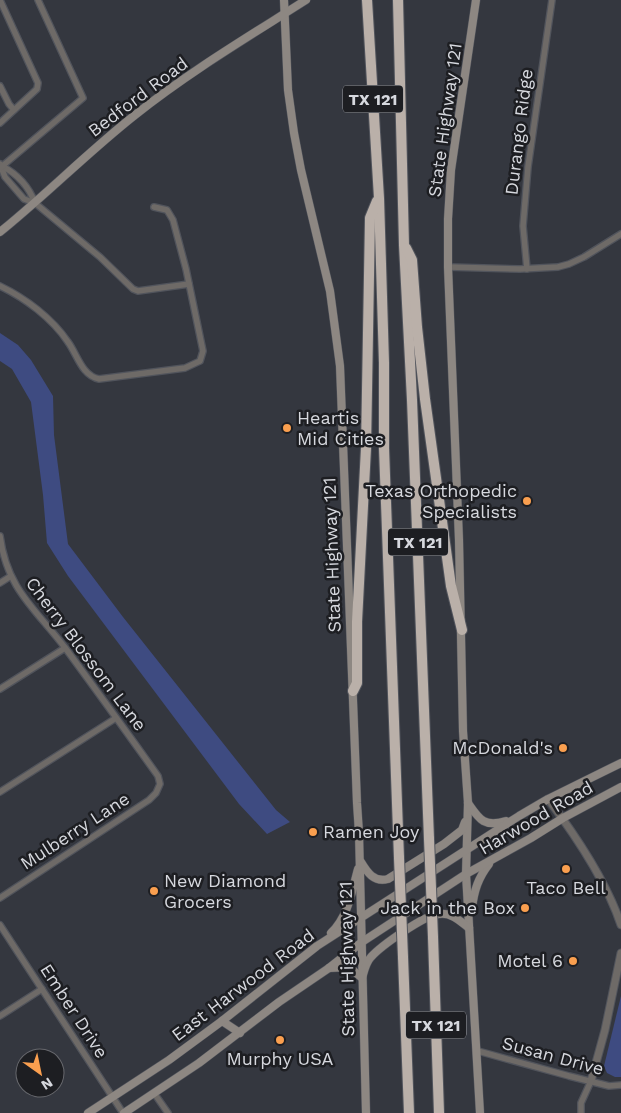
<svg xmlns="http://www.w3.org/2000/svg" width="621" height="1113" font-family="'Work Sans',sans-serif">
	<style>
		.grass { fill: #3e4b81 }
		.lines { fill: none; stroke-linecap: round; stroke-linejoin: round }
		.minor-casing { stroke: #51545c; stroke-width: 8 }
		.tertiary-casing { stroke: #51545c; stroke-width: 9 }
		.secondary-casing { stroke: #51545c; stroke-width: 9 }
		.motorway-casing { stroke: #51545c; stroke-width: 12 }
		.minor { stroke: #6e6a67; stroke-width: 5.5 }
		.tertiary { stroke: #6e6a67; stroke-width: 7 }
		.secondary { stroke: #8d8782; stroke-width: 8 }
		.motorway { stroke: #bab0a9; stroke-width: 10 }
		.motorway-bridge-casing { stroke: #51545c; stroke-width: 12; stroke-linecap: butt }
		.motorway-bridge { stroke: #bab0a9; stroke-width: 10 }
		.poi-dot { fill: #fa9f4f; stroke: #1d1e22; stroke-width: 2 }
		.labels { text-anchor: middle; stroke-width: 5; stroke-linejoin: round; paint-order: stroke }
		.shield { fill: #1d1e22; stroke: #9ea0a6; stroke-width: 1 }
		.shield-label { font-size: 16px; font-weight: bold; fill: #d6d8de }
		.street-label { font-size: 18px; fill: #d6d8de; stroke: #1d1e22 }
		.poi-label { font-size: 18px; fill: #d6d8de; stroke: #1d1e22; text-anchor: end }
	</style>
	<rect width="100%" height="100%" fill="#34373f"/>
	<g class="grass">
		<path d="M0,333l18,12 13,15 22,36 1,39 14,109 55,73 153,193 14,12 -23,12 -28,-30 -171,-228 -21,-33 -4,-48 -12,-93 -19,-33 -12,-8z"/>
		<path d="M621,996v81h-6l-8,-4 -3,-7z"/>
	</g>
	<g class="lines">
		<defs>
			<g id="minor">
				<path d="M0,0l38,83 -1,6 -37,34"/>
				<path d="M0,86l9,18 5,6"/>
				<path d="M0,164l5,13 19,22 11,4 65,54 33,32 5,2 51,-7"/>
				<path d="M2,166c15,8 27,21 33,37"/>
				<path d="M0,168l83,-70 -45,-98"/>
				<path d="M448,267l72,2 38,-2 11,-3 15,-7 37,-23"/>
				<path d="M527,269l-4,-43 5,-59 24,-167"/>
				<path d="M0,286c25,12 52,32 68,56 9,12 14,34 31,37l86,-11 15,-7 3,-10 -17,-82 -13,-49 -6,-10 -13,-3"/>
				<path d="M0,536c7,54 36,73 66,113 31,42 62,85 92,127l2,8 -4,9 -7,7 -149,98"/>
				<path d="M0,583l11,-7"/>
				<path d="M0,689l65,-41"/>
				<path d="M0,792l116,-74"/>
				<path d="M0,925l123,188"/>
				<path d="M0,1016l42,-27"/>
				<path d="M478,1051l91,25 40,10 12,-1"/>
				<path d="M154,1093l14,20"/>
				<path d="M581,1113v-10l10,-22"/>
			</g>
			<g id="tertiary">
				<path d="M548,799c28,37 58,81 73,126"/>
				<path d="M591,1081l14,-51 16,-77"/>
			</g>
			<g id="secondary">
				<path d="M284,0l4,90 6,43 7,37 29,121 10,75 17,437 2,30 7,280"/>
				<path d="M476,0l-25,170 -3,49v48l11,273 4,191 5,72 -2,71 14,239"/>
				<path d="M0,232c47,-38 88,-80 135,-117 54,-43 113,-78 171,-115"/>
				<path d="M468,803c11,16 16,25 38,18"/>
				<path d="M361,862c6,10 13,21 27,17l56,-35 18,-14 3,-8"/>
				<path d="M472,908c2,-17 6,-30 17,-44"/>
				<path d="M331,933c17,-16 21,-42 27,-64"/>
				<path d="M329,968l20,-1 13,11c2,-7 4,-16 9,-21 10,-11 53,-42 68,-43 12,-2 21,7 30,14"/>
				<path d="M222,1021l18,12"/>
				<path d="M88,1113l81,-53 53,-39 95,-75 202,-130 29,-17 73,-36"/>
				<path d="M124,1113l75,-50 80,-61 50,-34 33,-26 104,-68 65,-36 32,-20 58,-31"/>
			</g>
			<g id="motorway">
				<path d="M367,0l12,198 5,165v85l15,410"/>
				<path d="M398,0l6,245 8,155 17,439"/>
				<path d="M406,248l6,12 5,67 8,72 26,187 11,44"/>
				<path d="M353,691l4,-8v-61l9,-174 4,-230 7,-17"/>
				<path d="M433,937l6,176"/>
				<path d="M403,957l6,156"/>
			</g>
		</defs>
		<use href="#minor" class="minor-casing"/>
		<use href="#tertiary" class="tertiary-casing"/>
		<use href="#secondary" class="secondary-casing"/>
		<use href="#motorway" class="motorway-casing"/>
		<use href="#minor" class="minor"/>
		<use href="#tertiary" class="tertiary"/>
		<use href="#secondary" class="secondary"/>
		<use href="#motorway" class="motorway"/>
		<defs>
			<g id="motorway-bridge">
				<path d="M429,839l4,98"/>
				<path d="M399,858l4,99"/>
			</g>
		</defs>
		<use href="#motorway-bridge" class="motorway-bridge-casing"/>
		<use href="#motorway-bridge" class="motorway-bridge"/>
	</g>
	<g class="poi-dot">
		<circle cx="287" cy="428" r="5"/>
		<circle cx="527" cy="501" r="5"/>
		<circle cx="563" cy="748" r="5"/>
		<circle cx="313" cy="832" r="5"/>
		<circle cx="566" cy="869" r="5"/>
		<circle cx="154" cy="891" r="5"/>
		<circle cx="525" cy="908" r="5"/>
		<circle cx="573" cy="961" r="5"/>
		<circle cx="280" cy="1040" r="5"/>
	</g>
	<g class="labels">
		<g class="shield">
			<rect x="343" y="85.5" width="60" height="27" rx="4"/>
			<rect x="388" y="528.5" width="60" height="27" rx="4"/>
			<rect x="406" y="1011.5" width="60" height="27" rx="4"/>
		</g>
		<g class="shield-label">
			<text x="373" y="105">TX 121</text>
			<text x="418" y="548">TX 121</text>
			<text x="436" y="1031">TX 121</text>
		</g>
		<g class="street-label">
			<text transform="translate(138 97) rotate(-37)" y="6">Bedford Road</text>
			<text transform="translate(445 120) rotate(-82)" y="6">State Highway 121</text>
			<text transform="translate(519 132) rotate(-83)" y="6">Durango Ridge</text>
			<text transform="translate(332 555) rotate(-92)" y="6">State Highway 121</text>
			<text transform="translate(86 654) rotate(53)" y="6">Cherry Blossom Lane</text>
			<text transform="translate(536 818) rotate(-30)" y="6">Harwood Road</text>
			<text transform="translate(75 831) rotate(-33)" y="6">Mulberry Lane</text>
			<text transform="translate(347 959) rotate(-91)" y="6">State Highway 121</text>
			<text transform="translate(243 985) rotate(-37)" y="6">East Harwood Road</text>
			<text transform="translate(74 1011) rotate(57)" y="6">Ember Drive</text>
			<text transform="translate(553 1056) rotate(15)" y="6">Susan Drive</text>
		</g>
		<g class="poi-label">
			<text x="297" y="424" text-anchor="start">Heartis<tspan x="297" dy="21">Mid Cities</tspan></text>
			<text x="517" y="497">Texas Orthopedic<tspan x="517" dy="21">Specialists</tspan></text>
			<text x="553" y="754">McDonald's</text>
			<text x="323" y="838" text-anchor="start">Ramen Joy</text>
			<text x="164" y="887" text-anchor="start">New Diamond<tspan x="164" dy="21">Grocers</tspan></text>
			<text x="566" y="894" text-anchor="middle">Taco Bell</text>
			<text x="515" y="914">Jack in the Box</text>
			<text x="563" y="967">Motel 6</text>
			<text x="280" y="1065" text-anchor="middle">Murphy USA</text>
		</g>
	</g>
	<g transform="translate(40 1073) rotate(147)"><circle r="24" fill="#1d1e22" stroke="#67686d"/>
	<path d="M0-4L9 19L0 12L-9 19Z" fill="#fa9f4f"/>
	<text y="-8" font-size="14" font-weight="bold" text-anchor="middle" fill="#d6d8de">N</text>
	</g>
</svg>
